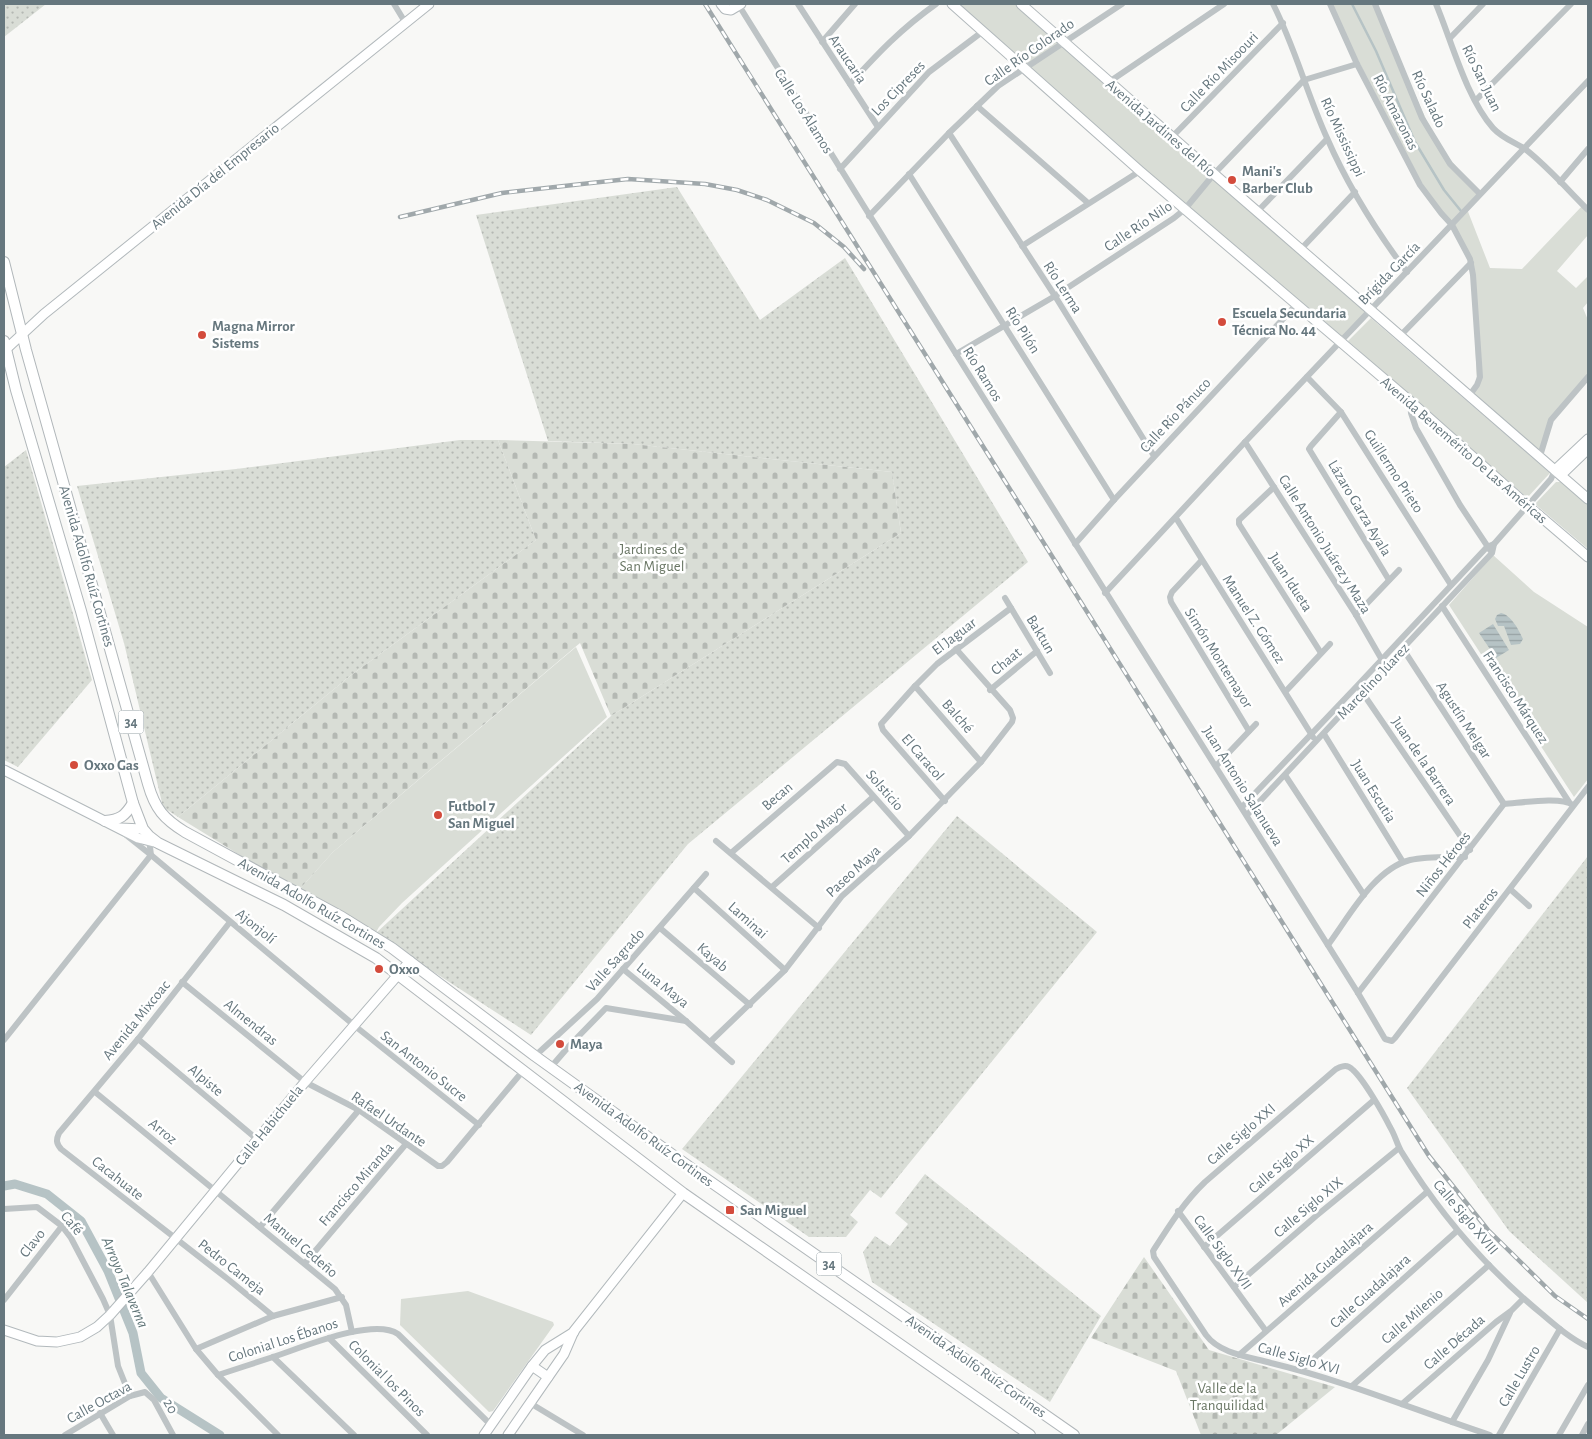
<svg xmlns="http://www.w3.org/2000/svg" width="1592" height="1439" font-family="'Alegreya Sans',sans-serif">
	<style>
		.grass { fill: url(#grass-dots) }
		.cemetery { fill: url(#cemetery-stones) }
		.green { fill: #d9ddd6 }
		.water { fill: url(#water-rules) }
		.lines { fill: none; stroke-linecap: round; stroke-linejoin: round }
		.stream { stroke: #b6c3c5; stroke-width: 2.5 }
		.canal { stroke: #b6c3c5; stroke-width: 9 }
		.secondary-casing { stroke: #b2b9bc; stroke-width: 11 }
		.primary-casing { stroke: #b1b7ba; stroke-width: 12 }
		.street { stroke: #bdc3c5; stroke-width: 6 }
		.secondary { stroke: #fff; stroke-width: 9 }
		.primary { stroke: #fff; stroke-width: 10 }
		.rail-casing { stroke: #a0a8ab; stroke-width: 4.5 }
		.rail { stroke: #fff; stroke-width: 2.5; stroke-dasharray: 8; stroke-linecap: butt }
		.poi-dot { fill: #d34b3c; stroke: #fff; stroke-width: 2 }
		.labels { text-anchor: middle; stroke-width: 5; stroke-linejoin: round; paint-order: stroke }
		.shield { fill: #fff; stroke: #94a0a5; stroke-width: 1 }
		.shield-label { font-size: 14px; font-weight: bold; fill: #66777e }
		.street-label { font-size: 15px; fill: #66777e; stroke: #fff }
		.poi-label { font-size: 15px; font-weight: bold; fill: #66777e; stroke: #fff; text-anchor: start }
		.park-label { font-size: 15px; fill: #6a7765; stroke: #fff }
		.water-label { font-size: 16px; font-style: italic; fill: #617678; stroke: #fff }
	</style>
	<defs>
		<pattern id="grass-dots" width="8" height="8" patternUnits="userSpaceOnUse" patternTransform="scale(1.25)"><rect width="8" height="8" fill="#d9ddd6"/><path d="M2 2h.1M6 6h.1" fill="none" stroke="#b4b8b3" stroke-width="1.8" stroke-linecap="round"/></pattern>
		<pattern id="cemetery-stones" width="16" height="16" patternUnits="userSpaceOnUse" patternTransform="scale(1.25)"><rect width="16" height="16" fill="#d9ddd6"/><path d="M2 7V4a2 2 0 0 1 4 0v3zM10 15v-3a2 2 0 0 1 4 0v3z" fill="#b4b8b3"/></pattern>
		<pattern id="water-rules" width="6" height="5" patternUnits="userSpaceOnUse" patternTransform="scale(1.25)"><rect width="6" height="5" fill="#b6c3c5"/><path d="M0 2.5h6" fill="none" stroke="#98a3a5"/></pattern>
	</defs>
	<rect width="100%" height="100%" fill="#f8f8f6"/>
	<g class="grass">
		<path d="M4,4h42l-42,33z"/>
		<path d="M677,187l83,133 85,-62 183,304 -340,282 -157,191 -156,-101 236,-218 290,-183 -9,-61 -259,-28 -85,-3 -72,-226z"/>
		<path d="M460,440h38l38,100 -186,136 -172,141 -15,-10 -39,-164 -47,-157 159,-17z"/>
		<path d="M26,450l66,230 -74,87 -14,-7v-293z"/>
		<path d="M957,816l140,116 -216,266 -11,-8 -20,25 8,7 -12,15h-37l-127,-88z"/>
		<path d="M1588,856v447l-79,-72 -102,-143z"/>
		<path d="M925,1174l176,142 -51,86 -178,-120 -9,-30 12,-16 15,10 18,-22 -13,-11z"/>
	</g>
	<g class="cemetery">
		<path d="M498,440l135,4 259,28 9,61 -290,183 -31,-73 -247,209 -35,39 -120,-74 172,-141 186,-136z"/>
		<path d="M1144,1257l65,93 126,37 -59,48h-75l-25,-64 -85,-33z"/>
	</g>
	<g class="green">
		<path d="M952,4h68l351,306 -31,32z"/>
		<path d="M1329,4h46l62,140 43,50 -13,15 23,59 32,1 61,-64 5,5v25l-31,36 19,17 12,-12v26l-5,6 5,12v57l-37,43 -11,36 -71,-60 8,-11 -5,-116 -20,-44 -22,-26z"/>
		<path d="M1371,318l179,155 -23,25 -179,-157z"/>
		<path d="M1556,482h5l27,23v44l-53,-45z"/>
		<path d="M1493,555l41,37 54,35v152l-14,18 -125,-192z"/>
		<path d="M576,647l31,70 -205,186 -23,24 -4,7 -77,-43 35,-39z"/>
		<path d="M468,1291l85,31 1,3 -61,86 -4,1 -3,-3 -86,-84 1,-26z"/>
	</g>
	<g class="water">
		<path d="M1501,613c10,2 18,17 22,26l-3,5 -9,1 -7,-19h-6l-3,-7 2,-4z"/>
		<path d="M1493,624l16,26 -13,8 -17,-25z"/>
	</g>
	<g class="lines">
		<path class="stream" d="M1352,4l24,47 39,91 29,48 17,21"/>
		<path class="canal" d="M4,1186l11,-2 32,10 34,27 27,50 25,62 8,40 20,25 59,37"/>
		<defs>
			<g id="secondary">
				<path d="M721,4l4,5 6,1 10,-6"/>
				<path d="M952,4l188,167 270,230 117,104 61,52"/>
				<path d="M1021,4l193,170 374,325"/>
				<path d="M4,351l40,-37 385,-310"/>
				<path d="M1555,470l33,-31"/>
				<path d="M1561,475l27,-26"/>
				<path d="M4,770l134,68 20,5"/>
				<path d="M120,828l23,1"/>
				<path d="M4,1330l33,11 20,1 23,-5 17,-10 13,-12 38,-43 157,-190 105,-121"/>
				<path d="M532,1366l16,11"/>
				<path d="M484,1435l48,-69 13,-16 29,-18"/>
				<path d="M508,1435l56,-81 10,-23 109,-138"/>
			</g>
			<g id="primary">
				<path d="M4,262l22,88 122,434c7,25 16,35 37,48l157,85 50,31 143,108 163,117 376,262"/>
				<path d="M4,341l12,49 65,221 52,192 10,26 6,7 9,7 126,62 92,53 307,235 347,242"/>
				<path d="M105,821c15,-1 20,-5 28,-18"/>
			</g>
		</defs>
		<use href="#secondary" class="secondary-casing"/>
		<use href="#primary" class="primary-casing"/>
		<g class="street">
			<path d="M394,4l11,18"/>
			<path d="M738,4l218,350 402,639 27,46 7,2 3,-3 193,-251"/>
			<path d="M798,4l80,123"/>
			<path d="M1273,4c22,43 34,90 54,134 20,46 50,94 80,134"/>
			<path d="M1330,4l27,60 63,121 21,28 11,12 18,34 3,16 7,102 -3,8 -8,11"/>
			<path d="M1375,4l47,114 28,46 30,30"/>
			<path d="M1436,4c16,38 30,93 57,124 9,10 21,14 32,21 21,16 44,42 63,61"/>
			<path d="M1450,38l33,-34"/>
			<path d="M822,42l33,-38"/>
			<path d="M1109,82l115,-78"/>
			<path d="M850,84c29,-32 51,-55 86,-80"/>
			<path d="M1476,100l95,-96"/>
			<path d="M977,106l111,97"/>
			<path d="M949,133l106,163 99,160"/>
			<path d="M1172,137l111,-114"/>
			<path d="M840,169l89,-97 53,-40"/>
			<path d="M909,174l205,326"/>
			<path d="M1560,182l28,-33"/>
			<path d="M1257,212l70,-73"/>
			<path d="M869,216l80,-83 49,-47 124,-82"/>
			<path d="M1022,246l118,-75"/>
			<path d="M1301,249l54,-57"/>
			<path d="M1400,336l71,-73"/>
			<path d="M956,354l99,-58 119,-78 11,-9 29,-35 90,-94 53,-16"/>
			<path d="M1307,377l34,35 110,173"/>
			<path d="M1410,401l1,12 5,15 44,77 30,45"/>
			<path d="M1341,412l-30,34 -2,3 80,131"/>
			<path d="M1245,442l111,173 26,45"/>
			<path d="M1540,456l11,-36 37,-43"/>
			<path d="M1274,487l-35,33v4l82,129"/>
			<path d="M1176,518l137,219"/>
			<path d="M1075,544l39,-44 182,-195"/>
			<path d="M1201,561l-29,31 -2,5 1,5 78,129"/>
			<path d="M1105,593l140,-151 343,-361"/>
			<path d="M1005,598l45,75"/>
			<path d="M1442,606l127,196"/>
			<path d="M1356,615l43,-45"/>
			<path d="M1403,649l101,155"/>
			<path d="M915,686l66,76"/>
			<path d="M1360,689l110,161"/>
			<path d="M990,690l47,-39"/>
			<path d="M1286,691l44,-47"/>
			<path d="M1324,734l79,128"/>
			<path d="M1216,766l40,-42"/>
			<path d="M1285,775l79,120"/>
			<path d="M945,801l-62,-71 -2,-6 34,-38 22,-22 74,-56"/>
			<path d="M1242,807l115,-121 130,-139 7,-3"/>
			<path d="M1247,815l245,-262 2,-9 57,-65 4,-9"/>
			<path d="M149,839l2,16 204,171 124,99"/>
			<path d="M716,841l103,87"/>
			<path d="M731,853l106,-91 8,2 64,72"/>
			<path d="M772,887l101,-90"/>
			<path d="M694,888l91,82"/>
			<path d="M1510,889l19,17"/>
			<path d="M230,922l-92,117 -79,94c-3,7 -3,10 2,16l168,131 44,36"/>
			<path d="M660,928l90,77"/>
			<path d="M1328,945c21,-28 46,-76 82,-85 17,-4 37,-3 55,-3"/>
			<path d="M623,969l63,52 46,41"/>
			<path d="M182,982l123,100 54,28 79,56h4l5,-4 75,-90"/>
			<path d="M1358,993l146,-189c16,-1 57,-8 69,1"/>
			<path d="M138,1039l120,101"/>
			<path d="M4,1040l147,-185 -25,-20"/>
			<path d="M710,1042l75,-72 57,-74 67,-60 72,-74 31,-40 1,-4 -3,-8 -54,-61"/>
			<path d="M535,1056l62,-57 109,-125"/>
			<path d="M551,1067l19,-22 36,-37 80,13"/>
			<path d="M95,1092l240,197 11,16 6,27"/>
			<path d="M4,1209l33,-2 25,19 9,12 32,61 7,16 8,51 12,30"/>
			<path d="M1178,1211l88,120"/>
			<path d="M260,1227l99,-117"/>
			<path d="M1204,1247l170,-147"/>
			<path d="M305,1263l101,-119"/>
			<path d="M148,1272l48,77 22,26 60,60"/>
			<path d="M1234,1287l82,-71 83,-68"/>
			<path d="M4,1300l58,-74"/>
			<path d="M329,1338l98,97"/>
			<path d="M196,1349l77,-33 69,-19"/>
			<path d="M1239,1355l188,-163"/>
			<path d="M273,1357l81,78"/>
			<path d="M1301,1370l156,-139"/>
			<path d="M218,1375c18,-6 37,-12 55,-18 28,-9 100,-40 125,-23l93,91"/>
			<path d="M1352,1386l137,-121"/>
			<path d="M530,1403l53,32"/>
			<path d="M1402,1404l94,-82 15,-11 12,-12"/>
			<path d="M100,1413l13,22"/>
			<path d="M1452,1422l36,-62 22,-47"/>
			<path d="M65,1435l65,-39 15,-4 9,8 19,35"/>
			<path d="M1490,1435c-73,-24 -144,-54 -219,-72 -21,-6 -51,-9 -65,-28l-52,-78 -1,-6c16,-25 31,-49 52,-69l131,-113c7,-3 11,-5 17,1 11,10 30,43 37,57 5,8 7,17 11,24 38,62 85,117 141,163 14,12 29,25 46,33"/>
			<path d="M1499,1435l61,-106"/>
			<path d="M1559,1435l29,-50"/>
			<path d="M1582,1435l6,-11"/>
		</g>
		<use href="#secondary" class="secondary"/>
		<use href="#primary" class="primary"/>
		<defs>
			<g id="rail">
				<path d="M705,4l724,1152 59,74 67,66 33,23"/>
				<path d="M400,217l102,-24 89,-10 37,-4 77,5 32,6 30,10 47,23 30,24 20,22"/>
			</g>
		</defs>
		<use href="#rail" class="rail-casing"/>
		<use href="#rail" class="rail"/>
	</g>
	<g class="poi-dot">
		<circle cx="1232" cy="180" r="5"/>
		<circle cx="1222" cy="322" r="5"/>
		<circle cx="202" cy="335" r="5"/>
		<circle cx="74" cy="765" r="5"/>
		<circle cx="438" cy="815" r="5"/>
		<circle cx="379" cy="969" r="5"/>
		<circle cx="560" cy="1044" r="5"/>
		<rect x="725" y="1205" width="10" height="10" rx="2.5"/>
	</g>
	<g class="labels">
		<g class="shield">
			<rect x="118.5" y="710.5" width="25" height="23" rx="4"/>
			<rect x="816.5" y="1252.5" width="25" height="23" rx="4"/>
		</g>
		<g class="shield-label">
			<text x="131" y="727">34</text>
			<text x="829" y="1269">34</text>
		</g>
		<g class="street-label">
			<text transform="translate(1029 52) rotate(-35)" y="5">Calle Río Colorado</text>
			<text transform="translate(848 59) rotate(56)" y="5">Araucaria</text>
			<text transform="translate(1219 72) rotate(-46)" y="5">Calle Río Misoouri</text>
			<text transform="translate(1482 78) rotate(64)" y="5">Río San Juan</text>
			<text transform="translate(898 88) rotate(-46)" y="5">Los Cipreses</text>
			<text transform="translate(1429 99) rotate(65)" y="5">Río Salado</text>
			<text transform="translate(804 111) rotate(58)" y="5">Calle Los Álamos</text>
			<text transform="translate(1396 112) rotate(63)" y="5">Río Amazonas</text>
			<text transform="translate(1161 128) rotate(41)" y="5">Avenida Jardines del Río</text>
			<text transform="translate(1343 137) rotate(65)" y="5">Río Mississippi</text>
			<text transform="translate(215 176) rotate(-39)" y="5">Avenida Día del Empresario</text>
			<text transform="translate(1138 226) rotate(-34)" y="5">Calle Río Nilo</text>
			<text transform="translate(1389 273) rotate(-46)" y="5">Brígida García</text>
			<text transform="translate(1063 287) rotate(57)" y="5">Río Lerma</text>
			<text transform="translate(1023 330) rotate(58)" y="5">Río Pilón</text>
			<text transform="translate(983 374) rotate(58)" y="5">Río Ramos</text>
			<text transform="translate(1175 415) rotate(-47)" y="5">Calle Río Pánuco</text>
			<text transform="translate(1464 450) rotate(41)" y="5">Avenida Benemérito De Las Américas</text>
			<text transform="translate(1394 471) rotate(57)" y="5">Guillermo Prieto</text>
			<text transform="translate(1360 508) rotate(59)" y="5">Lázaro Garza Ayala</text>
			<text transform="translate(1325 544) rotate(58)" y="5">Calle Antonio Juárez y Maza</text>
			<text transform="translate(87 566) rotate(74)" y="5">Avenida Adolfo Ruíz Cortines</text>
			<text transform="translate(1291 582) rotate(57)" y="5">Juan Idueta</text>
			<text transform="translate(1254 619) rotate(57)" y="5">Manuel Z. Gómez</text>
			<text transform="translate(1041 634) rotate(59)" y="5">Baktun</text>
			<text transform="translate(954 636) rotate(-37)" y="5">El Jaguar</text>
			<text transform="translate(1219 658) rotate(58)" y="5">Simón Montemayor</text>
			<text transform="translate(1006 661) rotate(-39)" y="5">Chaat</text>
			<text transform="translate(1373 681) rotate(-47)" y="5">Marcelino Júarez</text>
			<text transform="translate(1516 697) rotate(57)" y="5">Francisco Márquez</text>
			<text transform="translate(958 716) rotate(49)" y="5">Balché</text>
			<text transform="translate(1464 720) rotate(57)" y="5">Agustín Melgar</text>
			<text transform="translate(923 757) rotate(49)" y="5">El Caracol</text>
			<text transform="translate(1424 761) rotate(56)" y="5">Juan de la Barrera</text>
			<text transform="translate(1243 786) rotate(58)" y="5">Juan Antonio Salanueva</text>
			<text transform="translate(885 790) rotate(49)" y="5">Solsticio</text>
			<text transform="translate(1374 791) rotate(58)" y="5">Juan Escutia</text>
			<text transform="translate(777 796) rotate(-41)" y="5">Becan</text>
			<text transform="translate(814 833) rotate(-42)" y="5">Templo Mayor</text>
			<text transform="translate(1443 864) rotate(-52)" y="5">Niños Héroes</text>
			<text transform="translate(853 871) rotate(-43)" y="5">Paseo Maya</text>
			<text transform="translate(312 903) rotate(30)" y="5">Avenida Adolfo Ruíz Cortines</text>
			<text transform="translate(1480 908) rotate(-52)" y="5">Plateros</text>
			<text transform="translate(748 920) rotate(42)" y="5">Laminai</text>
			<text transform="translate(256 926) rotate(39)" y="5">Ajonjolí</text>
			<text transform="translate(713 957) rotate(41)" y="5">Kayab</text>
			<text transform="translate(615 960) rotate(-48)" y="5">Valle Sagrado</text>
			<text transform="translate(663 985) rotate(39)" y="5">Luna Maya</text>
			<text transform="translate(136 1020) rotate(-51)" y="5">Avenida Mixcoac</text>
			<text transform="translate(251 1022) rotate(39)" y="5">Almendras</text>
			<text transform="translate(424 1066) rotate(38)" y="5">San Antonio Sucre</text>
			<text transform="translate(206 1080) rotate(40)" y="5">Alpiste</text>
			<text transform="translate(389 1119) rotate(34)" y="5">Rafael Urdante</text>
			<text transform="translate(269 1125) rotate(-51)" y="5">Calle Habichuela</text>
			<text transform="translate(163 1131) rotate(39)" y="5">Arroz</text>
			<text transform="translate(644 1134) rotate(36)" y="5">Avenida Adolfo Ruíz Cortines</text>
			<text transform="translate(1241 1134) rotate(-41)" y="5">Calle Siglo XXI</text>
			<text transform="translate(1281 1164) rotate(-41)" y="5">Calle Siglo XX</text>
			<text transform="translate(118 1178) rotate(38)" y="5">Cacahuate</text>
			<text transform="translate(356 1184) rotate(-49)" y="5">Francisco Miranda</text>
			<text transform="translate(1308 1207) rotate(-40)" y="5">Calle Siglo XIX</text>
			<text transform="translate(1466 1217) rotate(50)" y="5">Calle Siglo XVIII</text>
			<text transform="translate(72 1223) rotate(50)" y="5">Café</text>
			<text transform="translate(32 1243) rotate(-52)" y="5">Clavo</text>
			<text transform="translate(301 1245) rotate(40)" y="5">Manuel Cedeño</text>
			<text transform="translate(1223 1252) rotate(54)" y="5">Calle Siglo XVII</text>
			<text transform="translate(1325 1264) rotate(-41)" y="5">Avenida Guadalajara</text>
			<text transform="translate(232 1267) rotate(38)" y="5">Pedro Cameja</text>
			<text transform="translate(1370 1291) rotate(-42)" y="5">Calle Guadalajara</text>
			<text transform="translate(1412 1316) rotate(-41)" y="5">Calle Milenio</text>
			<text transform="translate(283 1340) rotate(-18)" y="5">Colonial Los Ébanos</text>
			<text transform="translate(1454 1342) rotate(-41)" y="5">Calle Década</text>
			<text transform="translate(1299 1358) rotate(16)" y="5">Calle Siglo XVI</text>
			<text transform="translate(976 1366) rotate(35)" y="5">Avenida Adolfo Ruíz Cortines</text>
			<text transform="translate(1519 1376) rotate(-60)" y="5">Calle Lustro</text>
			<text transform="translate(387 1378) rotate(45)" y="5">Colonial los Pinos</text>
			<text transform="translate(99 1402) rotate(-29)" y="5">Calle Octava</text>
			<text transform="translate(171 1406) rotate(61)" y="5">20</text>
		</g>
		<g class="poi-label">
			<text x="1242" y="176">Mani's<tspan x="1242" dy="17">Barber Club</tspan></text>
			<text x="1232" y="318">Escuela Secundaria<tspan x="1232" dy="17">Técnica No. 44</tspan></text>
			<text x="212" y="331">Magna Mirror<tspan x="212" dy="17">Sistems</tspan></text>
			<text x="84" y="770">Oxxo Gas</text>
			<text x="448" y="811">Futbol 7<tspan x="448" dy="17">San Miguel</tspan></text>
			<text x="389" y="974">Oxxo</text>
			<text x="570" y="1049">Maya</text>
			<text x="740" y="1215">San Miguel</text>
		</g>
		<g class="park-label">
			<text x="652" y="554">Jardines de<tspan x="652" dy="17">San Miguel</tspan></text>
			<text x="1227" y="1393">Valle de la<tspan x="1227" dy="17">Tranquilidad</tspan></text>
		</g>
		<g class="water-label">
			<text transform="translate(126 1282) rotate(67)" y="6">Arroyo Talaverna</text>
		</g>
	</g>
	<rect width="1592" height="1439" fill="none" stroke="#66777e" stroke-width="10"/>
</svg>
